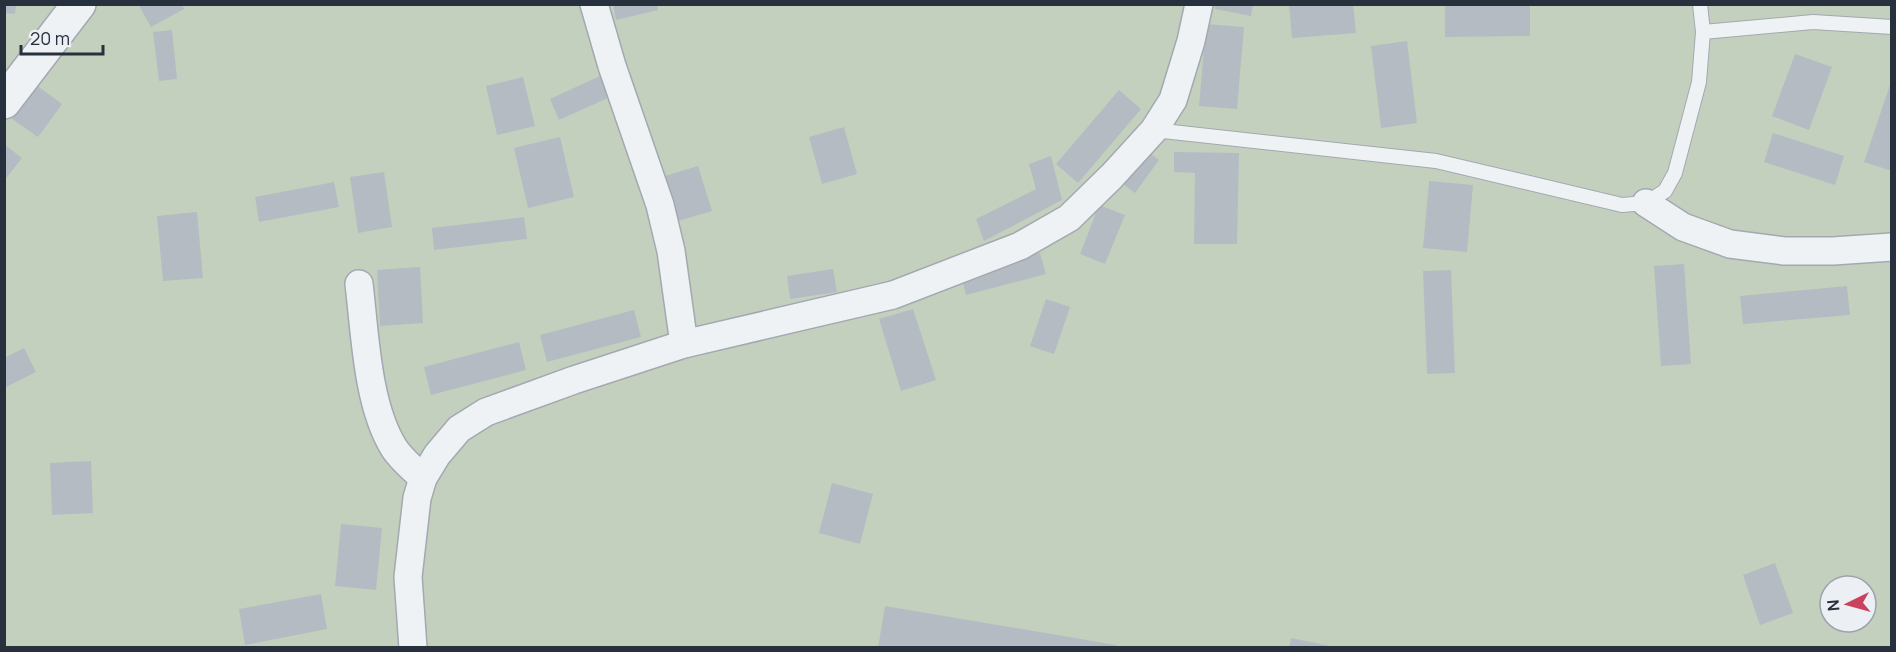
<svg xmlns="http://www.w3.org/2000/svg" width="1896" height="652" font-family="Manrope,sans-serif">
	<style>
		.green { fill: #c4d0be; fill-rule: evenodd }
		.building { fill: #b4bbc3 }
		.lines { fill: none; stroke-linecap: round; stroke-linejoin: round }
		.service-casing { stroke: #a3a8b1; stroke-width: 16 }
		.minor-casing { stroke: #a3a8b1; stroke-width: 30 }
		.tertiary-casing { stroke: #a3a8b1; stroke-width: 36 }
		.service { stroke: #eff2f5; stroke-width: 14 }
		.minor { stroke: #eff2f5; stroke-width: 27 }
		.tertiary { stroke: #eff2f5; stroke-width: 33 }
	</style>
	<rect width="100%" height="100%" fill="#dde1e7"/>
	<path class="green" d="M4,5h1887v642h-1886zM1830,586h36v36h-36z"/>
	<g class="building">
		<path d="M4,4h12l-1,10 -11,-1z"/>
		<path d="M138,4h44l2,5 -33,18z"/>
		<path d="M613,4h44l1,6 -42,10z"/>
		<path d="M1215,4h38l-2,12 -36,-7z"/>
		<path d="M1289,4h64l3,29 -64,5z"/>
		<path d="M1445,4h85v32l-85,1z"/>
		<path d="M1206,24l38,3 -7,82 -38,-3z"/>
		<path d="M172,30l5,49 -18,2 -6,-49z"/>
		<path d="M1407,41l10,82 -36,5 -10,-82z"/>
		<path d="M1795,54l37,13 -23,63 -37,-14z"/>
		<path d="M600,76l10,21 -51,23 -9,-21z"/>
		<path d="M523,77l12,49 -38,9 -11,-49z"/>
		<path d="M1891,82h1v89l-28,-9z"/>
		<path d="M36,85l26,19 -24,33 -26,-18z"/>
		<path d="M1119,90l22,19 -63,74 -22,-19z"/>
		<path d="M844,127l13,47 -35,10 -13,-47z"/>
		<path d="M1773,133l71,23 -9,29 -71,-23z"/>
		<path d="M560,137l14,60 -46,11 -14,-60z"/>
		<path d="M4,144l18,14 -18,23z"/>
		<path d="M1144,149l15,11 -24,33 -15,-11z"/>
		<path d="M1174,152l65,1 -2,91h-43l1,-71 -21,-1z"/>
		<path d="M1051,156l11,44 -78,41 -8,-22 60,-30 -7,-25z"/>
		<path d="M698,166l14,45 -34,10 -13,-45z"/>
		<path d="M384,172l8,55 -34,6 -8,-56z"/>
		<path d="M1429,181l44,4 -6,67 -44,-4z"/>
		<path d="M334,182l5,25 -80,15 -4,-25z"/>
		<path d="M1099,205l26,10 -20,49 -25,-10z"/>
		<path d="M197,212l6,66 -40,3 -6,-65z"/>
		<path d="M524,217l3,22 -93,11 -2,-22z"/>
		<path d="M1040,253l6,21 -80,21 -5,-21z"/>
		<path d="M1684,264l7,100 -30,2 -7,-100z"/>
		<path d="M420,267l3,56 -43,3 -3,-56z"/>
		<path d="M833,269l4,23 -47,7 -3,-23z"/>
		<path d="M1451,270l4,103 -28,1 -4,-103z"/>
		<path d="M1847,286l3,29 -107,9 -3,-28z"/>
		<path d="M1046,299l24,8 -16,47 -24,-8z"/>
		<path d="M913,309l23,71 -35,11 -22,-72z"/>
		<path d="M634,310l7,27 -94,25 -7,-27z"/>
		<path d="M519,342l7,28 -95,25 -7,-28z"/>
		<path d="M24,348l12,24 -32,16v-30z"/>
		<path d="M91,461l2,52 -41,2 -2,-52z"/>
		<path d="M832,483l41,11 -13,50 -41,-11z"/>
		<path d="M341,524l41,4 -6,62 -41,-4z"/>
		<path d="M1775,563l18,50 -33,12 -17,-50z"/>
		<path d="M321,594l6,35 -82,16 -6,-36z"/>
		<path d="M885,606l231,39 -1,3h-237z"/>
		<path d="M1291,638l39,8v2h-41z"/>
	</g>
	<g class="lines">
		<defs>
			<g id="service">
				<path d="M1700,4l3,28"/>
				<path d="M1154,130l282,31 186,44 24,-2 19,-12 10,-18 24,-91 4,-50 110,-10 79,5"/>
			</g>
			<g id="minor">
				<path d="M594,4l18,62 48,139 11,46 13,93"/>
				<path d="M1646,203l37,24 47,17 54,7h49l59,-4"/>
				<path d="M359,284c6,49 8,121 35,164 7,11 19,21 29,30"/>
				<path d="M413,648l-5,-71 9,-79 6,-20 14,-23 22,-26 27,-17 88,-32 110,-36 209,-49 127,-49 49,-28 43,-42 42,-46 19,-30 18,-59 8,-37"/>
			</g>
			<path id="tertiary" d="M4,102l75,-98"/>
		</defs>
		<use href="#service" class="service-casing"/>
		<use href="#minor" class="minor-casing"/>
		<use href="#tertiary" class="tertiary-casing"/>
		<use href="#service" class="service"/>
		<use href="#minor" class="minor"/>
		<use href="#tertiary" class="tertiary"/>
	</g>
	<rect width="1896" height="652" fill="none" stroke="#27303d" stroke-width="12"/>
	<g transform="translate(1848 604) rotate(265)"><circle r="28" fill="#ecf0f4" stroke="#9da3ab" stroke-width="1.5"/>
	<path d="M0-4.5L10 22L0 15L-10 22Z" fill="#cb425f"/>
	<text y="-9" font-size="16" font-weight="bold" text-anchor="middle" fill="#27303d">N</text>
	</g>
	<path d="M21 45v9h82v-9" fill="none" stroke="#27303d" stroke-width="3"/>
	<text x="30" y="45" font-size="18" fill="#27303d" stroke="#ecf0f4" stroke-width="4.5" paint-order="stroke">20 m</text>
</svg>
